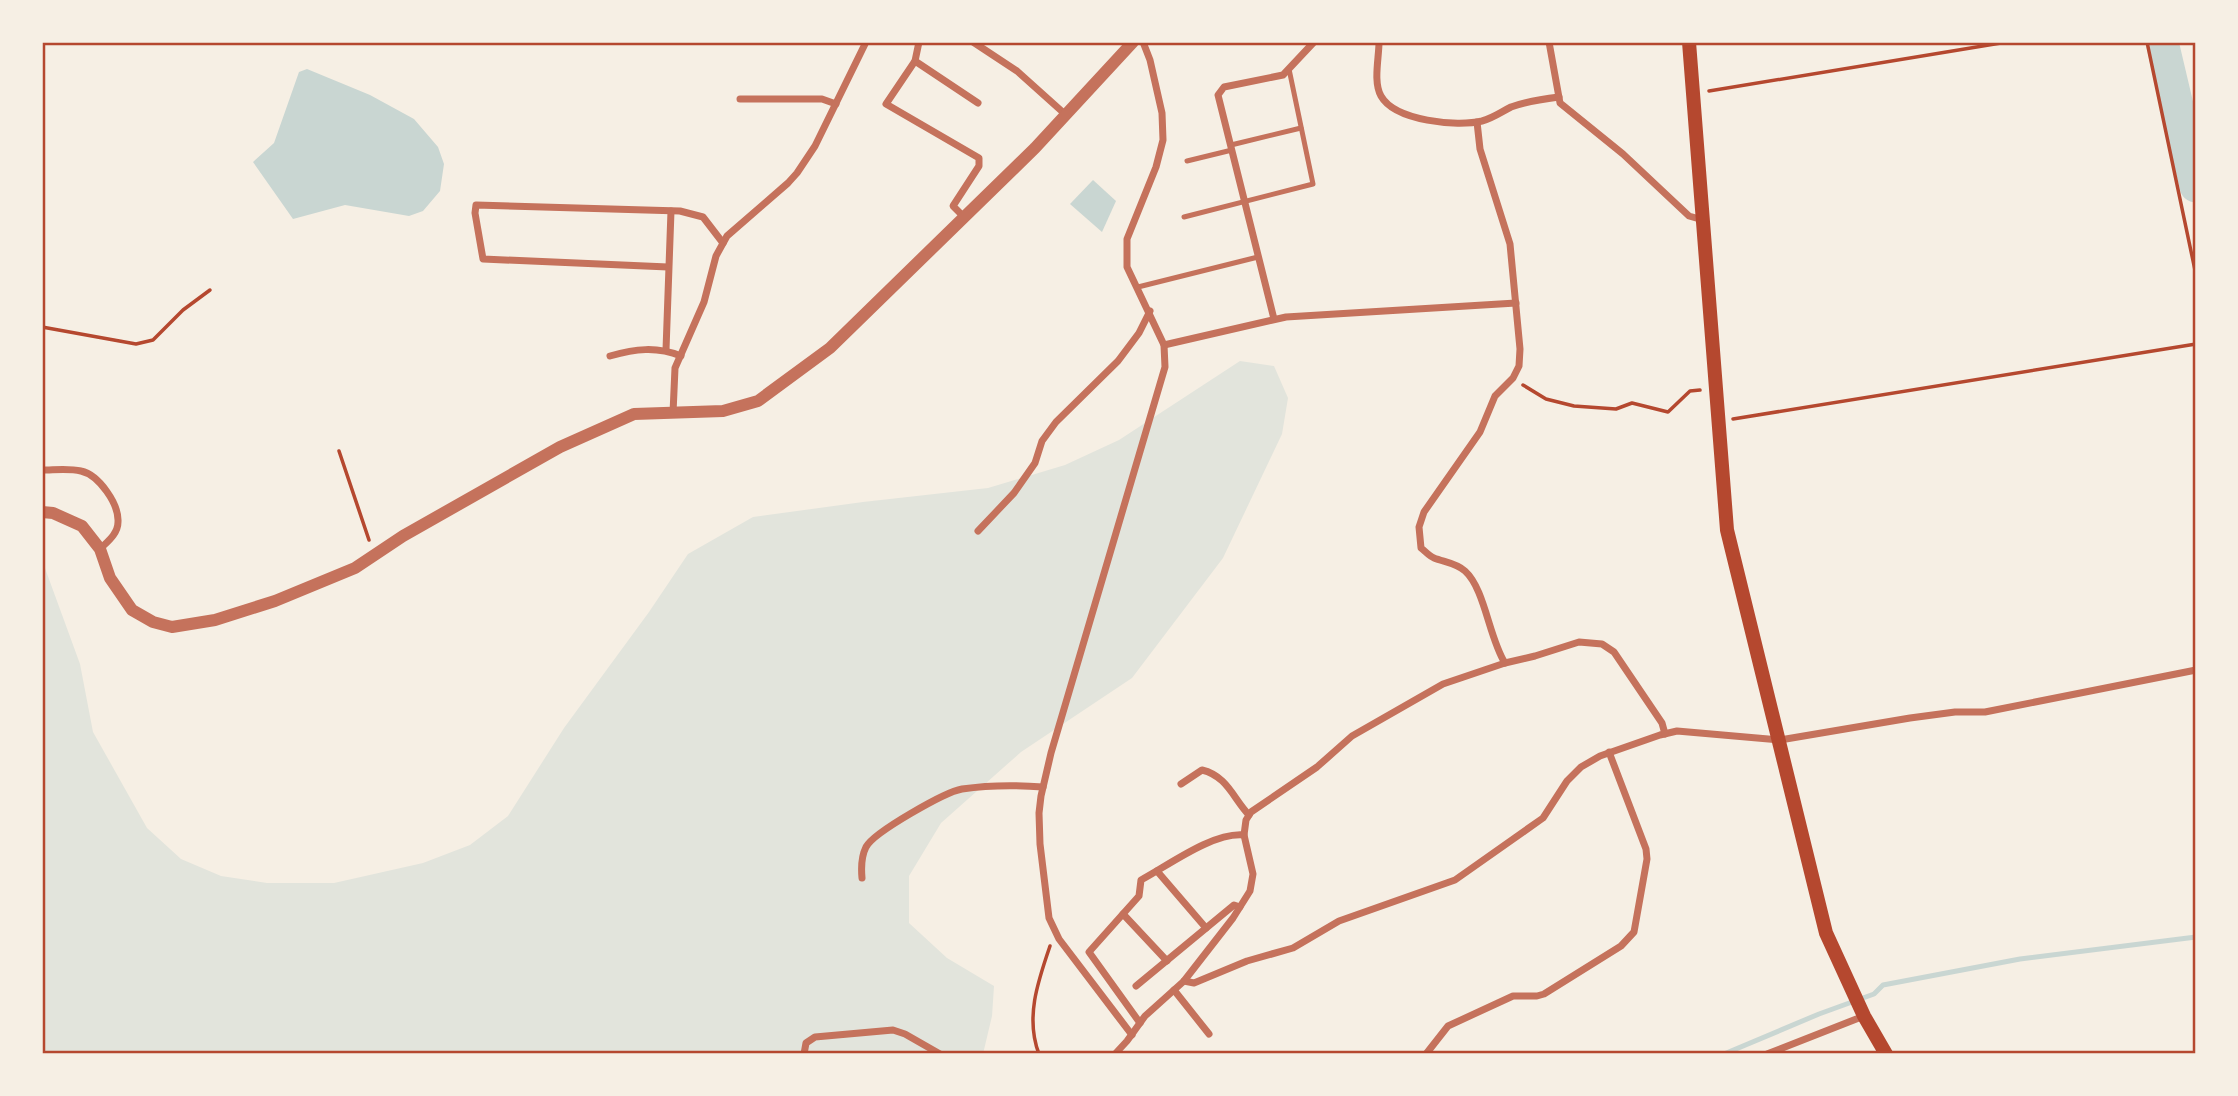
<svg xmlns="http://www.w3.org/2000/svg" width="2238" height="1096" font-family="'Titillium Web',sans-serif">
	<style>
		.green { fill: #e2e4dc }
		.water { fill: #c9d6d2 }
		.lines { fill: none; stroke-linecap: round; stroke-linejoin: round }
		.stream { stroke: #c9d6d2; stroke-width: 5 }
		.river { stroke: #c9d6d2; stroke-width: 33 }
		.path { stroke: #b5482f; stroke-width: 3.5 }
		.service { stroke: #c5725c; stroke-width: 5 }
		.minor { stroke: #c5725c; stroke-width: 7 }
		.tertiary { stroke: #c5725c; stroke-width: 12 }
		.secondary { stroke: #b5482f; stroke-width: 14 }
		.neatline { fill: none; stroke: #b5482f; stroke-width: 2.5 }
	</style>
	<rect width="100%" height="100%" fill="#f6efe4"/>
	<path class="green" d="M1240,361l34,5 14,32 -6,36 -59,124 -91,120 -111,74 -80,71 -32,53v47l38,35 47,28 -2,30 -9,38h-941v-494l38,104 13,68 54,96 34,31 40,17 46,7h67l89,-20 47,-18 38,-29 56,-88 85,-116 39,-58 65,-37 110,-15 125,-14 77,-23 54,-25z"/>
	<g class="water">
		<path d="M307,69l63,26 44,24 24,28 6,17 -4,27 -17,20 -14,5 -64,-11 -52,14 -40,-57 21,-19 25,-71z"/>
		<path d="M1093,180l23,21 -14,31 -32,-28z"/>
	</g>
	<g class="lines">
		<path class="stream" d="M1724,1054l95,-40 55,-20 9,-9 137,-26 176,-22"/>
		<path class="river" d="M2162,42l34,144"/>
		<g class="path">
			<path d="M2147,42l49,233"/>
			<path d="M1709,91l298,-49"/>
			<path d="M42,327l94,17 17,-4 30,-30 27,-20"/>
			<path d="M1523,385l23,14 28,7 42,3 16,-6 36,9 22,-21 10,-1"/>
			<path d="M1733,419l463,-75"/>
			<path d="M339,451l30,89"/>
			<path d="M1039,1054c-14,-36 -1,-73 11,-108"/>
		</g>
		<g class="service">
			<path d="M1231,145l70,-17"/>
			<path d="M1187,161l45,-11"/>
			<path d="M1184,217l129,-33 -24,-115"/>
			<path d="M1138,287l120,-30"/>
		</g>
		<g class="minor">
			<path d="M919,42l-4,19 -29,43 93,54v8l-26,40 11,11"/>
			<path d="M973,42l44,29 49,44"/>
			<path d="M1379,42c0,16 -6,40 2,54 14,25 76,31 101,25 11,-3 19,-9 29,-14 16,-6 32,-8 48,-10"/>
			<path d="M1549,42l11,61 63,51 66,62 14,4"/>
			<path d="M915,61l63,42"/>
			<path d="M740,99h82l14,5"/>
			<path d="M1477,122l3,27 30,95 10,105 -1,17 -6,12 -18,18 -15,36 -56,80 -5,15 2,21c4,3 8,8 13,10 10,4 22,5 31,13 20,18 24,67 40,92"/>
			<path d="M668,267l-185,-8 -8,-46 1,-8 204,6 23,6 20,26"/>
			<path d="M1274,319l-56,-224 6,-8 59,-12 31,-33"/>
			<path d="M1164,345l122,-28 230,-14"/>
			<path d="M666,350l5,-139"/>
			<path d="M610,356c25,-7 46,-10 71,0"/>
			<path d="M673,413l2,-45 29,-66 12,-46 11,-20 61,-53 9,-10 18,-27 51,-104"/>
			<path d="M42,470c12,0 27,-2 39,1 18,4 38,33 37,51 0,12 -11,20 -18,27"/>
			<path d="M978,531l36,-38 21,-30 7,-22 14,-19 62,-61 21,-28 11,-22"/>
			<path d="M1181,784l21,-14c25,6 31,28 47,45"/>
			<path d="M1157,871l49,57"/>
			<path d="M862,878c-1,-11 -1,-21 4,-31 8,-15 79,-55 96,-58 27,-4 55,-4 81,-2"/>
			<path d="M1123,914l44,47"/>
			<path d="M1184,981l10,2 53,-22 46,-13 46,-27 116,-41 88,-62 24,-37 14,-14 19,-11 60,-21 17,-4 103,9 130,-22 45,-6h30l211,-42"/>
			<path d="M1136,986l98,-81 6,2"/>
			<path d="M1174,990l35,44"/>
			<path d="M1140,1023l-51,-71 50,-56 2,-16c28,-15 72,-48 103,-45"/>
			<path d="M1132,1035l-73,-96 -10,-21 -9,-74 -1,-31 2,-17 10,-43 114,-386 -1,-22 -37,-78v-28l29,-72 7,-27 -1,-27 -12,-53 -7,-18"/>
			<path d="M804,1054l2,-11 9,-6 78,-7 12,4 35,20"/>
			<path d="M1115,1054l12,-13 18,-25 39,-35 49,-63 17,-27 3,-17 -9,-39 2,-15 5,-8 66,-45 35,-31 91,-52 62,-21 30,-7 44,-14 23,2 12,8 48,71 3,11"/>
			<path d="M1426,1054l22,-28 65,-30h24l7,-2 77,-48 13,-14 13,-73 -1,-10 -37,-97"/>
			<path d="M1767,1054l97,-38"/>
		</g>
		<path class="tertiary" d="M42,512l11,1 29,13 18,23 10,29 22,32 21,12 19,5 43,-7 60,-19 80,-33 48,-32 157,-89 74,-33 89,-3 35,-10 72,-53 205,-200 98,-106"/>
		<path class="secondary" d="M1689,42l38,488 99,403 38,83 22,38"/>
	</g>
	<rect width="2238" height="1096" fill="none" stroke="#f6efe4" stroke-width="88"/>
	<rect x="44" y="44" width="2150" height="1008" class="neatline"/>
</svg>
